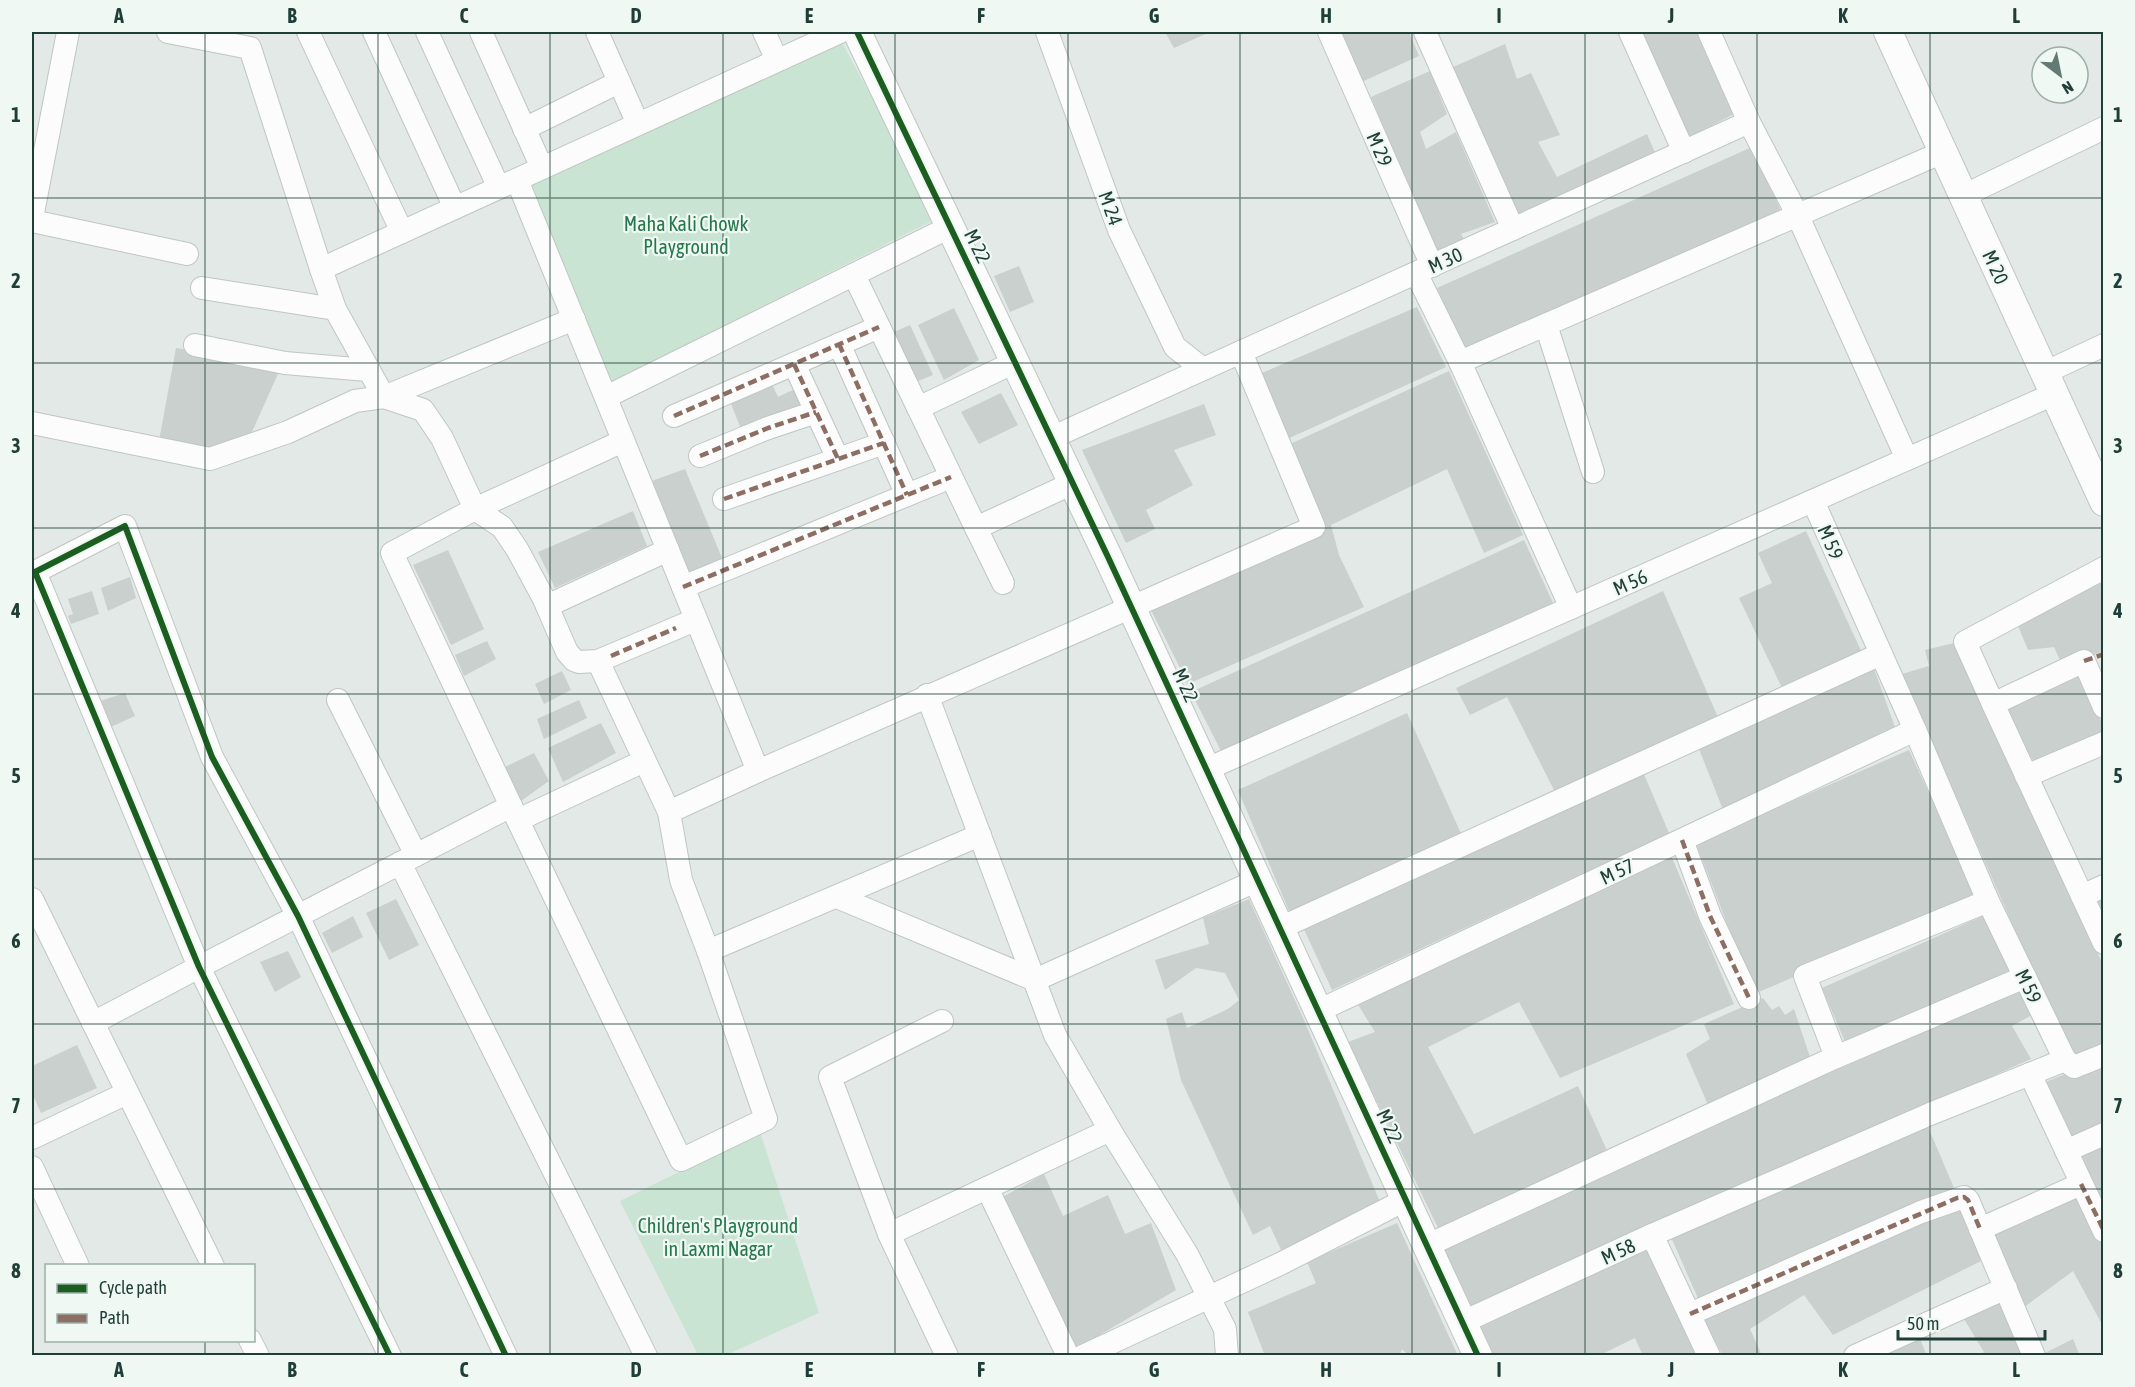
<svg xmlns="http://www.w3.org/2000/svg" width="2135" height="1387" font-family="'Asap Condensed',sans-serif">
	<style>
		.green { fill: #c9e4d3 }
		.building { fill: #c9d0cd }
		.lines { fill: none; stroke-linecap: round; stroke-linejoin: round }
		.minor-casing { stroke: #bfc6c3; stroke-width: 24 }
		.tertiary-casing { stroke: #bfc6c3; stroke-width: 30 }
		.minor { stroke: #fbfcfb; stroke-width: 22 }
		.tertiary { stroke: #fbfcfb; stroke-width: 28 }
		.quiet { stroke: #8d6e63; stroke-width: 4.5; stroke-dasharray: 9 4.5; stroke-linecap: butt }
		.cycleway-casing { stroke: #f0f8f4; stroke-width: 10 }
		.cycleway { stroke: #1b5e20; stroke-width: 6 }
		.grid { fill: none; stroke: #1e3e37; stroke-width: 1.5; stroke-opacity: 0.55 }
		.labels { text-anchor: middle; dominant-baseline: central; stroke-width: 4.5; stroke-linejoin: round; paint-order: stroke }
		.street-label { font-size: 20px; fill: #1e3e37; stroke: #f0f8f4 }
		.park-label { font-size: 20px; fill: #25784a; stroke: #f0f8f4 }
		.neatline { fill: none; stroke: #1e3e37; stroke-width: 2 }
		.grid-label { font-size: 20px; text-anchor: middle; font-weight: bold; fill: #1e3e37 }
	</style>
	<rect width="100%" height="100%" fill="#e2e9e6"/>
	<g class="green">
		<path d="M 841,41 L 938,218 L 605,385 L 527,187 Z"/>
		<path d="M 760,1132 L 819,1313 L 726,1355 L 698,1355 L 620,1201 Z"/>
	</g>
	<g class="building">
		<path d="M 1165,32 L 1210,32 L 1174,48 Z"/>
		<path d="M 1334,32 L 1409,32 L 1419,56 L 1357,84 Z"/>
		<path d="M 1634,32 L 1697,32 L 1734,114 L 1684,140 Z"/>
		<path d="M 1505,44 L 1517,79 L 1531,73 L 1560,135 L 1538,142 L 1557,177 L 1647,134 L 1656,155 L 1516,222 L 1451,68 Z"/>
		<path d="M 1430,71 L 1447,114 L 1420,132 L 1426,149 L 1456,132 L 1495,222 L 1461,234 L 1466,243 L 1437,255 L 1371,97 Z"/>
		<path d="M 1752,147 L 1781,211 L 1466,353 L 1437,288 Z"/>
		<path d="M 1019,266 L 1034,302 L 1010,312 L 994,276 Z"/>
		<path d="M 1417,307 L 1446,367 L 1283,441 L 1257,375 Z"/>
		<path d="M 954,308 L 979,360 L 944,380 L 918,325 Z"/>
		<path d="M 910,325 L 933,375 L 911,384 L 887,335 Z"/>
		<path d="M 176,348 L 281,367 L 248,441 L 208,452 L 159,441 Z"/>
		<path d="M 1449,371 L 1523,535 L 1484,553 L 1447,469 L 1331,525 L 1339,555 L 1364,607 L 1188,684 L 1150,608 L 1324,532 L 1288,445 Z"/>
		<path d="M 770,380 L 778,397 L 795,389 L 804,409 L 743,434 L 728,396 Z"/>
		<path d="M 1001,393 L 1018,425 L 979,444 L 961,412 Z"/>
		<path d="M 1204,404 L 1216,435 L 1174,450 L 1193,485 L 1146,510 L 1155,529 L 1126,543 L 1082,450 Z"/>
		<path d="M 685,469 L 722,558 L 687,576 L 646,483 Z"/>
		<path d="M 633,511 L 647,546 L 555,588 L 538,552 Z"/>
		<path d="M 1806,531 L 1863,655 L 1784,692 L 1739,598 L 1772,583 L 1758,553 Z"/>
		<path d="M 1524,540 L 1554,605 L 1223,755 L 1191,692 Z"/>
		<path d="M 448,550 L 484,629 L 451,645 L 413,565 Z"/>
		<path d="M 130,577 L 136,598 L 108,611 L 101,588 Z"/>
		<path d="M 2104,582 L 2104,651 L 2063,667 L 2054,647 L 2028,650 L 2016,621 Z"/>
		<path d="M 92,591 L 99,614 L 71,624 L 68,616 L 73,614 L 68,599 Z"/>
		<path d="M 1663,591 L 1720,722 L 1557,796 L 1507,697 L 1470,715 L 1456,688 Z"/>
		<path d="M 487,641 L 496,659 L 464,676 L 455,655 Z"/>
		<path d="M 1954,643 L 2104,967 L 2104,1043 L 2071,1057 L 1902,674 L 1929,666 L 1925,650 Z"/>
		<path d="M 1872,663 L 1896,730 L 1724,812 L 1697,744 Z"/>
		<path d="M 2080,670 L 2104,728 L 2104,736 L 2036,765 L 2001,709 Z"/>
		<path d="M 562,671 L 571,690 L 544,704 L 535,684 Z"/>
		<path d="M 125,693 L 135,716 L 104,730 L 94,703 Z"/>
		<path d="M 579,700 L 587,718 L 544,739 L 537,719 Z"/>
		<path d="M 1407,713 L 1463,838 L 1292,918 L 1238,790 Z"/>
		<path d="M 601,723 L 616,753 L 563,782 L 548,748 Z"/>
		<path d="M 1909,750 L 1977,899 L 1754,994 L 1696,843 Z"/>
		<path d="M 534,753 L 549,781 L 521,801 L 505,767 Z"/>
		<path d="M 1643,772 L 1669,833 L 1332,990 L 1302,925 Z"/>
		<path d="M 1670,853 L 1734,1004 L 1560,1078 L 1519,1002 L 1428,1047 L 1474,1134 L 1578,1086 L 1609,1155 L 1439,1230 L 1348,1042 L 1375,1032 L 1357,1003 Z"/>
		<path d="M 2104,891 L 2104,929 L 2089,898 Z"/>
		<path d="M 396,899 L 419,945 L 389,960 L 366,913 Z"/>
		<path d="M 1249,899 L 1304,1020 L 1380,1202 L 1281,1250 L 1270,1226 L 1253,1235 L 1181,1080 L 1166,1019 L 1182,1012 L 1187,1028 L 1228,1009 L 1239,1000 L 1225,973 L 1196,968 L 1165,990 L 1155,960 L 1209,944 L 1203,918 Z"/>
		<path d="M 1985,915 L 2012,976 L 1846,1044 L 1822,988 Z"/>
		<path d="M 353,916 L 363,937 L 332,953 L 322,933 Z"/>
		<path d="M 288,951 L 301,977 L 275,992 L 260,962 Z"/>
		<path d="M 2018,989 L 2032,1015 L 2012,1026 L 2031,1059 L 1471,1306 L 1442,1246 Z"/>
		<path d="M 1763,998 L 1772,1010 L 1779,1006 L 1785,1015 L 1794,1009 L 1811,1060 L 1708,1105 L 1686,1054 L 1710,1039 L 1704,1024 Z"/>
		<path d="M 77,1045 L 97,1088 L 41,1113 L 32,1093 L 32,1066 Z"/>
		<path d="M 2104,1059 L 2104,1126 L 2070,1141 L 2040,1084 Z"/>
		<path d="M 1926,1122 L 1954,1188 L 1700,1303 L 1671,1237 Z"/>
		<path d="M 2104,1140 L 2104,1215 L 2078,1151 Z"/>
		<path d="M 1044,1174 L 1063,1216 L 1108,1195 L 1125,1234 L 1151,1223 L 1176,1290 L 1076,1349 L 1001,1198 Z"/>
		<path d="M 2078,1190 L 2104,1244 L 2104,1328 L 2073,1271 L 2023,1308 L 1988,1231 Z"/>
		<path d="M 1959,1204 L 1985,1259 L 1833,1335 L 1804,1295 L 1750,1329 L 1762,1356 L 1723,1356 L 1702,1317 Z"/>
		<path d="M 1397,1223 L 1458,1356 L 1409,1356 L 1402,1349 L 1399,1356 L 1265,1356 L 1248,1312 L 1316,1283 L 1307,1262 Z"/>
		<path d="M 1650,1247 L 1701,1356 L 1643,1356 L 1635,1338 L 1598,1356 L 1491,1356 L 1479,1328 Z"/>
		<path d="M 2002,1298 L 2025,1356 L 1978,1356 L 1984,1352 L 1964,1319 Z"/>
		<path d="M 1918,1334 L 1927,1356 L 1877,1356 Z"/>
		<path d="M 2073,1339 L 2080,1356 L 2039,1356 Z"/>
	</g>
	<g class="lines">
		<defs>
			<g id="minor">
				<path d="M 168,32 L 250,48 L 321,269 L 840,32"/>
				<path d="M 308,32 L 402,232"/>
				<path d="M 374,32 L 455,208"/>
				<path d="M 427,32 L 499,188"/>
				<path d="M 481,32 L 542,168"/>
				<path d="M 597,32 L 638,124"/>
				<path d="M 764,32 L 777,60"/>
				<path d="M 1047,32 L 1119,230 L 1175,347 L 1203,369"/>
				<path d="M 1329,32 L 1432,266"/>
				<path d="M 1425,32 L 1513,229"/>
				<path d="M 1630,32 L 1684,152"/>
				<path d="M 1749,122 L 1797,214 L 1907,459"/>
				<path d="M 524,129 L 619,82"/>
				<path d="M 517,180 L 758,771 L 1314,527 L 1241,352"/>
				<path d="M 1963,196 L 2104,128"/>
				<path d="M 32,218 L 68,32"/>
				<path d="M 32,221 L 187,254"/>
				<path d="M 1416,273 L 1460,362 L 1571,608"/>
				<path d="M 854,275 L 976,528 L 1073,483"/>
				<path d="M 202,288 L 335,309"/>
				<path d="M 1546,325 L 1593,472"/>
				<path d="M 839,344 L 907,495"/>
				<path d="M 195,345 L 285,363 L 367,370"/>
				<path d="M 1460,362 L 1943,152"/>
				<path d="M 794,364 L 838,459"/>
				<path d="M 2044,373 L 2104,345"/>
				<path d="M 384,397 L 574,319"/>
				<path d="M 606,397 L 950,227"/>
				<path d="M 918,408 L 1015,362"/>
				<path d="M 674,416 L 879,327"/>
				<path d="M 32,423 L 210,459 L 288,432 L 355,401 L 384,397 L 335,309 L 321,269"/>
				<path d="M 1051,438 L 1749,122 L 1709,32"/>
				<path d="M 700,456 L 768,428 L 816,412"/>
				<path d="M 724,499 L 884,443"/>
				<path d="M 475,509 L 502,527 L 517,549 L 544,599 L 567,652 L 574,660 L 579,662 L 598,661 L 695,620"/>
				<path d="M 475,509 L 623,441"/>
				<path d="M 976,528 L 1003,583"/>
				<path d="M 683,587 L 951,477"/>
				<path d="M 547,606 L 668,550"/>
				<path d="M 927,695 L 1055,1035 L 1110,1130 L 1187,1254 L 1225,1329 L 1227,1356"/>
				<path d="M 338,700 L 416,855"/>
				<path d="M 1993,704 L 1965,642 L 2104,568"/>
				<path d="M 2104,707 L 2084,661 L 1993,704 L 2104,943"/>
				<path d="M 1207,769 L 2054,394"/>
				<path d="M 2026,776 L 2104,743"/>
				<path d="M 511,806 L 681,1160 L 766,1119 L 708,951 L 681,880 L 669,812 L 598,661"/>
				<path d="M 669,812 L 758,771"/>
				<path d="M 518,820 L 644,761"/>
				<path d="M 1682,840 L 1710,916 L 1749,998"/>
				<path d="M 400,863 L 646,1356"/>
				<path d="M 2082,896 L 2104,886"/>
				<path d="M 837,897 L 1035,980 L 1258,880"/>
				<path d="M 32,899 L 213,1266"/>
				<path d="M 1280,928 L 1881,654"/>
				<path d="M 708,951 L 980,835"/>
				<path d="M 1318,1011 L 1915,730"/>
				<path d="M 93,1023 L 199,967 L 511,806 L 392,553 L 475,509 L 442,438 L 423,410 L 384,397"/>
				<path d="M 1836,1057 L 2025,977"/>
				<path d="M 2065,1060 L 2074,1067 L 2104,1055"/>
				<path d="M 2030,1074 L 2104,1231"/>
				<path d="M 32,1138 L 127,1093"/>
				<path d="M 2066,1151 L 2104,1134"/>
				<path d="M 32,1167 L 78,1266"/>
				<path d="M 987,1188 L 1068,1356"/>
				<path d="M 1980,1229 L 2081,1184"/>
				<path d="M 889,1234 L 830,1077 L 942,1021"/>
				<path d="M 1652,1235 L 1930,1114 L 2065,1060 L 1988,901 L 1915,730 L 1813,501"/>
				<path d="M 1426,1246 L 1836,1057 L 1805,976 L 1988,901"/>
				<path d="M 1690,1314 L 1921,1212 L 1964,1197 L 1968,1200 L 2034,1356"/>
				<path d="M 1463,1322 L 1652,1235 L 1709,1356"/>
				<path d="M 250,1340 L 258,1356"/>
				<path d="M 390,1356 L 199,967 L 35,572 L 125,526 L 212,757 L 298,916 L 506,1356"/>
				<path d="M 947,1356 L 889,1234 L 1110,1130"/>
				<path d="M 1083,1356 L 1280,1264 L 1405,1200"/>
				<path d="M 1855,1356 L 2006,1288"/>
			</g>
			<g id="tertiary">
				<path d="M 857,32 L 1108,557 L 1478,1356"/>
				<path d="M 1888,32 L 2104,502"/>
			</g>
		</defs>
		<use href="#minor" class="minor-casing"/>
		<use href="#tertiary" class="tertiary-casing"/>
		<use href="#minor" class="minor"/>
		<use href="#tertiary" class="tertiary"/>
		<g class="quiet">
			<path d="M 839,344 L 907,495"/>
			<path d="M 794,364 L 838,459"/>
			<path d="M 674,416 L 879,327"/>
			<path d="M 700,456 L 768,428 L 816,412"/>
			<path d="M 724,499 L 884,443"/>
			<path d="M 683,587 L 951,477"/>
			<path d="M 611,656 L 676,628"/>
			<path d="M 2084,661 L 2104,654"/>
			<path d="M 1682,840 L 1710,916 L 1749,998"/>
			<path d="M 2081,1184 L 2104,1231"/>
			<path d="M 1690,1314 L 1957,1198 L 1964,1197 L 1968,1200 L 1980,1229"/>
		</g>
		<defs>
			<g id="cycleway">
				<path d="M 857,32 L 1108,557 L 1478,1356"/>
				<path d="M 390,1356 L 199,967 L 35,572 L 125,526 L 212,757 L 298,916 L 506,1356"/>
			</g>
		</defs>
		<use href="#cycleway" class="cycleway-casing"/>
		<use href="#cycleway" class="cycleway"/>
	</g>
	<path class="grid" d="M 205,32 L 205,1266M 378,32 L 378,1356M 550,32 L 550,1356M 723,32 L 723,1356M 895,32 L 895,1356M 1068,32 L 1068,1356M 1240,32 L 1240,1356M 1412,32 L 1412,1356M 1585,32 L 1585,1356M 1757,32 L 1757,1356M 1930,32 L 1930,1356M 32,198 L 2104,198M 32,363 L 2104,363M 32,528 L 2104,528M 32,694 L 2104,694M 32,859 L 2104,859M 32,1024 L 2104,1024M 32,1189 L 2104,1189M 205,1340 L 205,1356"/>
	<g class="labels">
		<g class="street-label">
			<text transform="translate(1380 149) rotate(66)">M 29</text>
			<text transform="translate(1111 208) rotate(70)">M 24</text>
			<text transform="translate(978 246) rotate(64)">M 22</text>
			<text transform="translate(1445 260) rotate(-24)">M 30</text>
			<text transform="translate(1996 267) rotate(65)">M 20</text>
			<text transform="translate(1831 542) rotate(66)">M 59</text>
			<text transform="translate(1630 582) rotate(-24)">M 56</text>
			<text transform="translate(1186 685) rotate(65)">M 22</text>
			<text transform="translate(1617 871) rotate(-25)">M 57</text>
			<text transform="translate(2029 986) rotate(64)">M 59</text>
			<text transform="translate(1390 1126) rotate(65)">M 22</text>
			<text transform="translate(1618 1251) rotate(-25)">M 58</text>
		</g>
		<g class="park-label">
			<text x="686" y="223">Maha Kali Chowk<tspan x="686" dy="23">Playground</tspan></text>
			<text x="718" y="1225">Children's Playground<tspan x="718" dy="23">in Laxmi Nagar</tspan></text>
		</g>
	</g>
	<rect width="2135" height="1387" fill="none" stroke="#f0f8f4" stroke-width="66"/>
	<rect x="45" y="1264" width="210" height="78" fill="#f0f8f4" stroke="#9caea8" stroke-width="1.5"/>
	<rect x="57" y="1284" width="30" height="9" fill="#1b5e20" stroke="#9caea8" stroke-width="1.5"/>
	<text x="99" y="1294" font-size="18" fill="#1e3e37">Cycle path</text>
	<rect x="57" y="1314" width="30" height="9" fill="#8d6e63" stroke="#9caea8" stroke-width="1.5"/>
	<text x="99" y="1324" font-size="18" fill="#1e3e37">Path</text>
	<g transform="translate(2060 75) rotate(148)"><circle r="28" fill="#f0f8f4" stroke="#9caea8" stroke-width="1.5"/>
	<path d="M0-4.5L10 22L0 15L-10 22Z" fill="#637a74"/>
	<text y="-9" font-size="16" font-weight="bold" text-anchor="middle" fill="#1e3e37">N</text>
	</g>
	<path d="M1898 1330v9h147v-9" fill="none" stroke="#1e3e37" stroke-width="3"/>
	<text x="1907" y="1330" font-size="18" fill="#1e3e37" stroke="#f0f8f4" stroke-width="4.5" paint-order="stroke">50 m</text>
	<rect x="33" y="33" width="2069" height="1321" class="neatline"/>
	<g class="grid-label">
		<text x="119" y="23">A</text>
		<text x="292" y="23">B</text>
		<text x="464" y="23">C</text>
		<text x="636" y="23">D</text>
		<text x="809" y="23">E</text>
		<text x="981" y="23">F</text>
		<text x="1154" y="23">G</text>
		<text x="1326" y="23">H</text>
		<text x="1499" y="23">I</text>
		<text x="1671" y="23">J</text>
		<text x="1843" y="23">K</text>
		<text x="2016" y="23">L</text>
		<text x="16" y="122">1</text>
		<text x="2118" y="122">1</text>
		<text x="16" y="288">2</text>
		<text x="2118" y="288">2</text>
		<text x="16" y="453">3</text>
		<text x="2118" y="453">3</text>
		<text x="16" y="618">4</text>
		<text x="2118" y="618">4</text>
		<text x="16" y="783">5</text>
		<text x="2118" y="783">5</text>
		<text x="16" y="948">6</text>
		<text x="2118" y="948">6</text>
		<text x="16" y="1113">7</text>
		<text x="2118" y="1113">7</text>
		<text x="16" y="1278">8</text>
		<text x="2118" y="1278">8</text>
		<text x="119" y="1377">A</text>
		<text x="292" y="1377">B</text>
		<text x="464" y="1377">C</text>
		<text x="636" y="1377">D</text>
		<text x="809" y="1377">E</text>
		<text x="981" y="1377">F</text>
		<text x="1154" y="1377">G</text>
		<text x="1326" y="1377">H</text>
		<text x="1499" y="1377">I</text>
		<text x="1671" y="1377">J</text>
		<text x="1843" y="1377">K</text>
		<text x="2016" y="1377">L</text>
	</g>
</svg>
